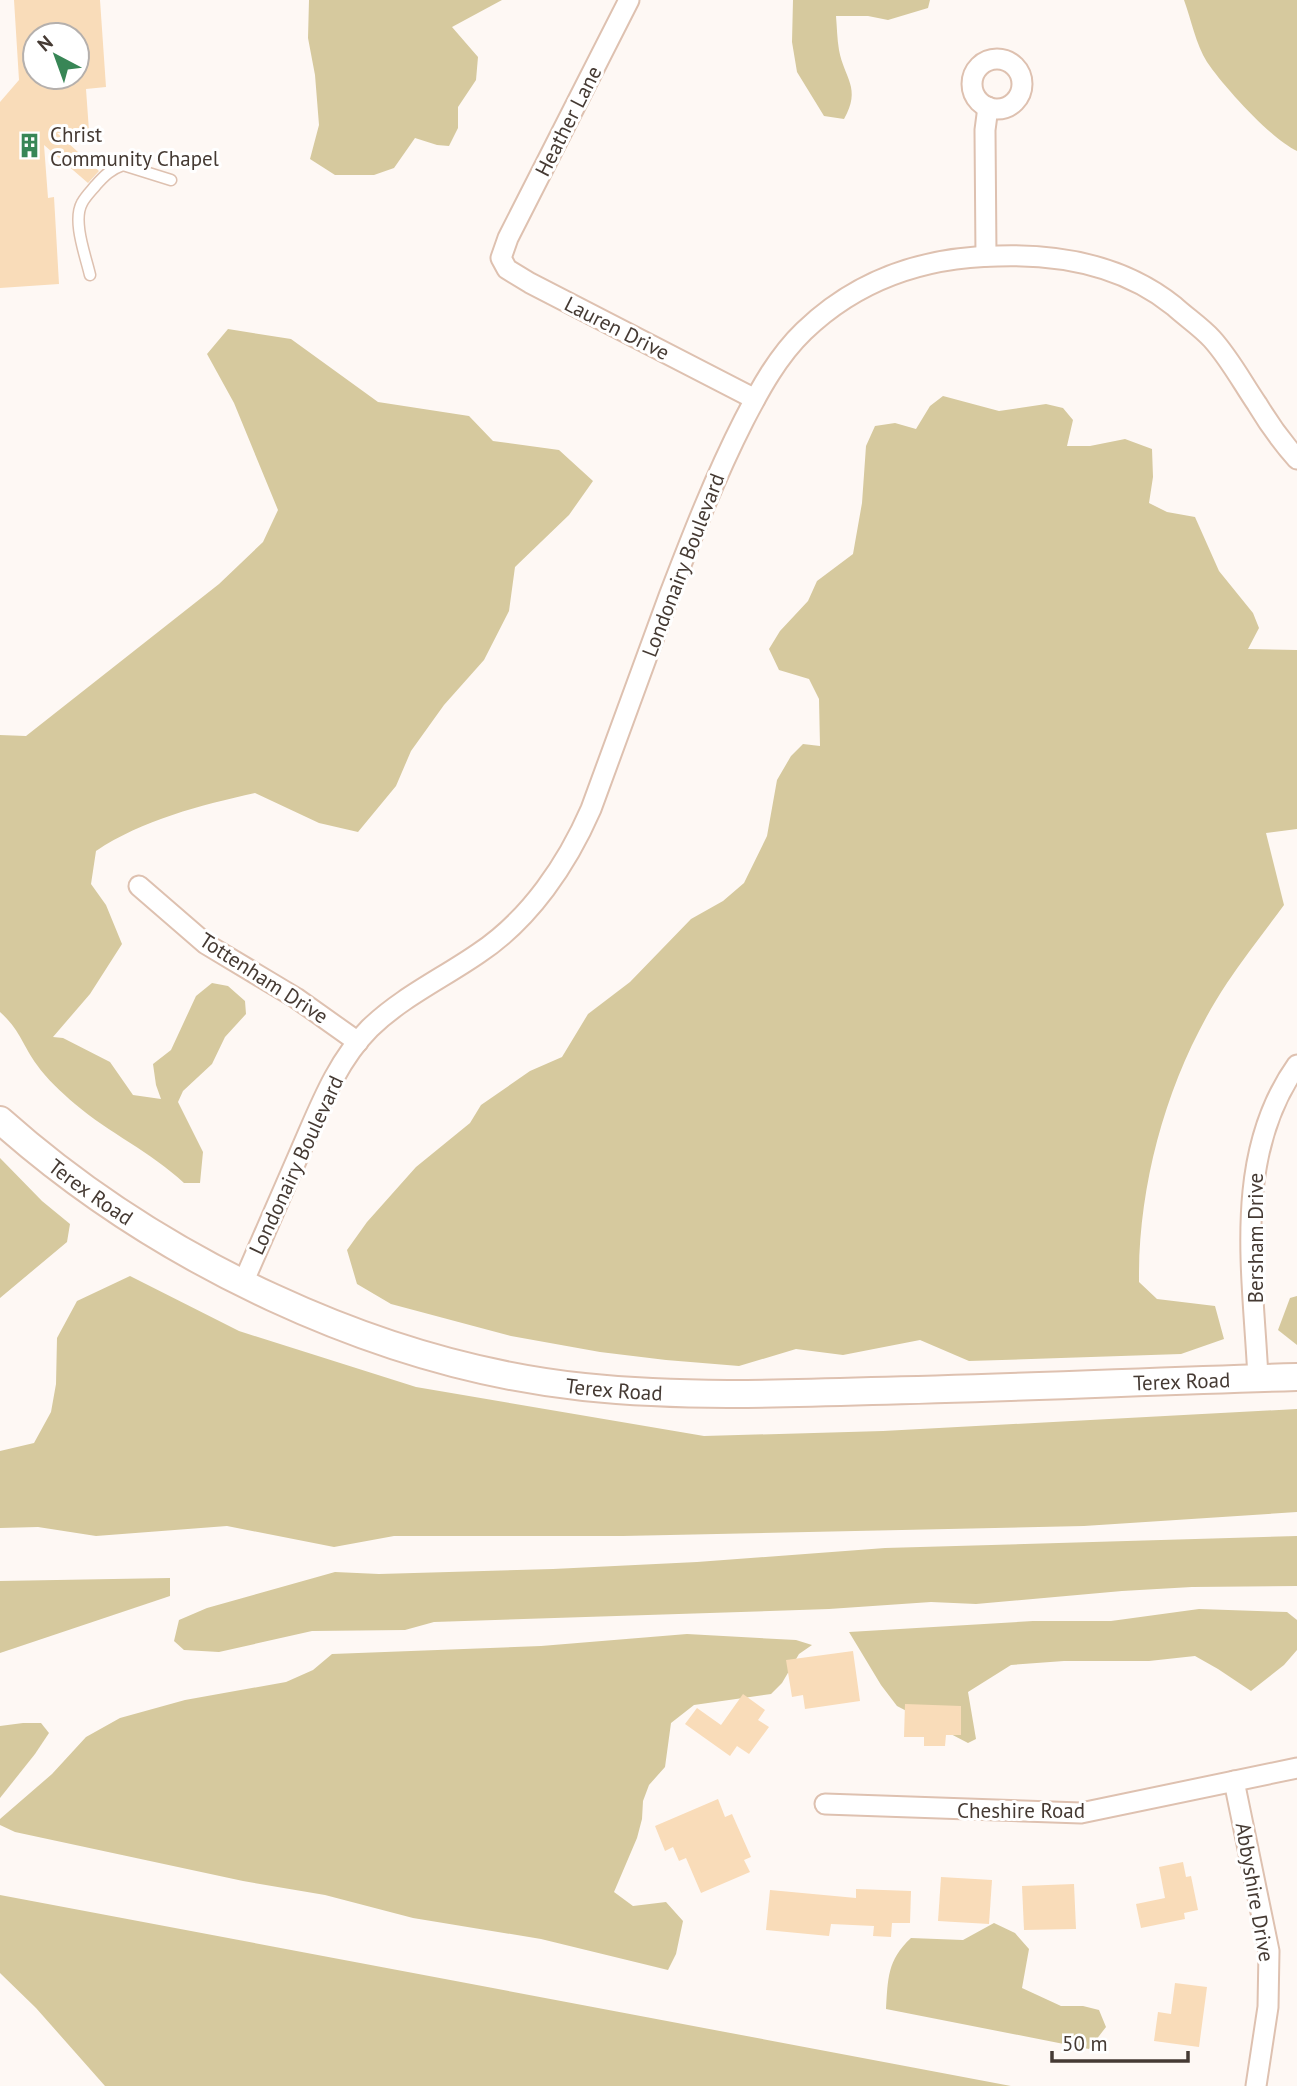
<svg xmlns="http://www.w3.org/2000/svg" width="1297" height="2086" font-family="'PT Sans',sans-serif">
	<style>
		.green { fill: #d6c99e }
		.building { fill: #f9dcb9; fill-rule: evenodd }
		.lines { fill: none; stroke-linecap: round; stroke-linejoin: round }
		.lane-casing { stroke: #dec1b0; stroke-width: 13 }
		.street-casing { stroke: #dec1b0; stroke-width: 23 }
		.secondary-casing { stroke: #dec1b0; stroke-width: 30 }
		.lane { stroke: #fff; stroke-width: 10 }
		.street { stroke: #fff; stroke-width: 19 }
		.secondary { stroke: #fff; stroke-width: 26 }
		.labels { text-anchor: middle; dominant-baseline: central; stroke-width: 6; stroke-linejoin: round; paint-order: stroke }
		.street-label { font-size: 21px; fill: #453a33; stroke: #fff }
		.poi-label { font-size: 21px; fill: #453a33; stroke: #fff; text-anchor: start }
	</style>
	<rect width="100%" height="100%" fill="#fef8f4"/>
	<g class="green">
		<path d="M 309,0 L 502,0 L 452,27 L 478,57 L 476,80 L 458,107 L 458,128 L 449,146 L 437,145 L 415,138 L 394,168 L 374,175 L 335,175 L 310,159 L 319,125 L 315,75 L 308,38 Z"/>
		<path d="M 793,0 L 930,0 L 928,8 L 888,20 L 868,16 L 836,16 C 837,27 837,39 839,50 C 844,78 862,88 844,119 L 824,116 L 797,72 L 792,42 Z"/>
		<path d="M 1184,0 L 1297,0 L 1297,151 C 1271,139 1224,87 1207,62 C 1196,45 1191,19 1184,0 Z"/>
		<path d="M 228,329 L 291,339 L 378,402 L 469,416 L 493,441 L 559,450 L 593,481 L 569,515 L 515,567 L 509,611 L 484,660 L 444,705 L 411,751 L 396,786 L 358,832 L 319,823 L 255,793 C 201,805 142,820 96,851 L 91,884 L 106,905 L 122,944 L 90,994 L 53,1037 L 63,1038 L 110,1062 L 133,1095 L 161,1099 L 156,1085 L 153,1064 L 171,1050 L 196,996 L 212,983 L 228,986 L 245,1001 L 246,1014 L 225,1037 L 212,1064 L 183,1091 L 178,1102 L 203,1152 L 200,1183 L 184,1183 C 151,1152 109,1133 75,1104 C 62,1093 46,1078 37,1065 C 22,1044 20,1030 0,1012 L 0,735 L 26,736 L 219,584 L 263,542 L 278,510 L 234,403 L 207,354 Z"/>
		<path d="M 943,396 L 999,411 L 1046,404 L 1063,408 L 1073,420 L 1067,446 L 1090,446 L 1125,439 L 1152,449 L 1153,477 L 1149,503 L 1167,512 L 1195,517 L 1219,571 L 1253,613 L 1259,628 L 1248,649 L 1297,650 L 1297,829 L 1266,833 L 1284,905 C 1265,931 1245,956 1227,983 C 1170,1069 1138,1179 1139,1282 L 1157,1299 L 1215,1306 L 1224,1339 L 1181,1354 L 969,1361 L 920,1340 L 843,1355 L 796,1349 L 739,1366 L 666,1360 L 600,1352 L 511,1336 L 391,1304 L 357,1284 L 347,1250 L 367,1222 L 416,1167 L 470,1123 L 481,1105 L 530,1071 L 562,1057 L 588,1014 L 630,982 L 691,919 L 723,901 L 744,883 L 767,836 L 777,780 L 791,756 L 803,744 L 820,746 L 819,699 L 809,679 L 779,670 L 769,649 L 780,631 L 808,601 L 817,581 L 853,554 L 862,503 L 866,446 L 875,426 L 895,423 L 916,429 L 930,406 Z"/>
		<path d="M 0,1158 L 42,1201 L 70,1224 L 67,1242 L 0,1298 Z"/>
		<path d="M 130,1276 L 239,1331 L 416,1387 L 704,1436 L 883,1431 L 1297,1409 L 1297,1512 L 1084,1526 L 623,1536 L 394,1536 L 334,1547 L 227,1526 L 96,1536 L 38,1527 L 0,1528 L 0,1451 L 34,1443 L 51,1412 L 56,1384 L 57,1338 L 77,1301 Z"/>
		<path d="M 1297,1296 L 1297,1345 L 1278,1330 L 1290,1298 Z"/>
		<path d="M 1297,1536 L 1297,1586 L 1192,1587 L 1122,1591 L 976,1604 L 931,1602 L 829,1609 L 434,1622 L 405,1630 L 312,1631 L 219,1652 L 184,1650 L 174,1641 L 179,1620 L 207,1608 L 335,1572 L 379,1574 L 553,1569 L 697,1562 L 885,1548 Z"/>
		<path d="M 170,1578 L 170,1596 L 0,1653 L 0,1581 Z"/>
		<path d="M 1199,1609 L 1287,1612 L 1297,1620 L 1297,1650 L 1284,1665 L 1251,1691 L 1218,1669 L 1195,1656 L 1149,1661 L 1064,1661 L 1011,1665 L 968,1692 L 976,1739 L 968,1743 L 897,1706 L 881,1685 L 849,1632 L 1033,1621 L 1111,1621 Z"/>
		<path d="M 687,1634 L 796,1640 L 812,1645 L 799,1654 L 782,1683 L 771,1694 L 694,1705 L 671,1723 L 665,1767 L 649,1785 L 643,1801 L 642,1819 L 637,1838 L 614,1892 L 633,1906 L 666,1902 L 683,1921 L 676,1954 L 668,1970 L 541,1939 L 413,1918 L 325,1895 L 243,1881 L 15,1832 L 0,1825 L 0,1819 L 52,1774 L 86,1737 L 120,1718 L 185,1700 L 286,1682 L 313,1670 L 332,1654 L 541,1646 Z"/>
		<path d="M 23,1723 L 41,1723 L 49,1733 L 35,1754 L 0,1798 L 0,1726 Z"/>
		<path d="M 0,1895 L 1011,2086 L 105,2086 L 36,2008 L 0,1973 Z"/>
		<path d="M 994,1923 L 1015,1933 L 1029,1949 L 1022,1988 L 1061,2006 L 1083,2006 L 1099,2010 L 1106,2027 L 1089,2049 L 886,2009 C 888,1979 887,1960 911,1938 L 963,1940 Z"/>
	</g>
	<g class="building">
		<path d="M 14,0 L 100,0 L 106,87 L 86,89 L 89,131 L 57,133 L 99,171 L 88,183 L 44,145 L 48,198 L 54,197 L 59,284 L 0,288 L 0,102 L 19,80 ZM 35,35 L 77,35 L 77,77 L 35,77 Z"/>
		<path d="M 853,1651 L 860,1701 L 805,1709 L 803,1695 L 792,1697 L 786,1660 Z"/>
		<path d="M 743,1694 L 765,1710 L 758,1720 L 769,1727 L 749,1754 L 737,1746 L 730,1756 L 685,1724 L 697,1708 L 721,1725 Z"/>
		<path d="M 905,1704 L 961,1706 L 961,1735 L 946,1735 L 945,1746 L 924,1746 L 924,1737 L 904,1737 Z"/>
		<path d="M 718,1799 L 725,1817 L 732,1814 L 751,1857 L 744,1860 L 750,1872 L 701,1893 L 686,1858 L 679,1861 L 673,1847 L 665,1851 L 655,1826 Z"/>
		<path d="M 1183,1862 L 1186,1877 L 1191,1876 L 1198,1910 L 1184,1913 L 1185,1919 L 1141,1928 L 1136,1904 L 1165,1898 L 1159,1867 Z"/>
		<path d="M 941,1877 L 992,1880 L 989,1924 L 938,1921 Z"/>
		<path d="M 1074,1884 L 1076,1929 L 1024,1930 L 1022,1886 Z"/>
		<path d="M 856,1889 L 911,1891 L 910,1923 L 892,1923 L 891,1937 L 873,1936 L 874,1926 L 831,1924 L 829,1936 L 766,1930 L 770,1890 L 856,1898 Z"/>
		<path d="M 1175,1983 L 1207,1987 L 1199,2047 L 1154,2041 L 1158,2012 L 1171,2014 Z"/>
	</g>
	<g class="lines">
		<defs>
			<path id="lane" d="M 90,275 C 86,257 72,221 82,203 C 85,197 91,191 96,185 C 104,176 111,169 123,165 L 171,180"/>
			<g id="street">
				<path d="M 629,0 L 508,238 L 501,258 L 507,269 L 530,283 L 755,399"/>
				<circle cx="997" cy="84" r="25"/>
				<path d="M 986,256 L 985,130 L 988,107"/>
				<path d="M 139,886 L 206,944 L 296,998 L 358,1042"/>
				<path d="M 243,1283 C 262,1239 281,1196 300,1152 C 319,1109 336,1062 370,1028 C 402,997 443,978 479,953 C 530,919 567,864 591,809 C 617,738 643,667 669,596 C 692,536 715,477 744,420 C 760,389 778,356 804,331 C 858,279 924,257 998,256 C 1061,254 1124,266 1174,306 C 1186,317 1201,327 1212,339 C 1230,359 1242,382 1257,404 C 1269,424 1282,442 1297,459"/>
				<path d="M 1258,1378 C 1253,1273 1232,1156 1297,1065"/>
				<path d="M 1234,1781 L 1269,1951 L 1268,2007 L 1256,2086"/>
				<path d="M 825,1804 L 1081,1813 L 1297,1768"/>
			</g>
			<g id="secondary">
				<path id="s1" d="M 0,1120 C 156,1259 376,1365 584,1387 C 680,1397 776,1394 872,1391 C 1014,1388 1155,1381 1297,1377"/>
			</g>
		</defs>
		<use href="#lane" class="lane-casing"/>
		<use href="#street" class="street-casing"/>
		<use href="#secondary" class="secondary-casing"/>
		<use href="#lane" class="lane"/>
		<use href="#street" class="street"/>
		<use href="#secondary" class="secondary"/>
	</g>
	<defs>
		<symbol id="building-bare" viewBox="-9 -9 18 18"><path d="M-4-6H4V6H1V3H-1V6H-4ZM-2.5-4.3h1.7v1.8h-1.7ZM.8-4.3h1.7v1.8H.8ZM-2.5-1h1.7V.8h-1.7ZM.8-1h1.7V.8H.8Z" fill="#388656" stroke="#fff" stroke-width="2.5" paint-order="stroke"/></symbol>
	</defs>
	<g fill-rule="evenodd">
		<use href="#building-bare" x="12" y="128" width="35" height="35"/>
	</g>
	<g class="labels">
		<g class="street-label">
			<text transform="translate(568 121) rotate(-63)">Heather Lane</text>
			<text transform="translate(617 328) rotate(27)">Lauren Drive</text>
			<text transform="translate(683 565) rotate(-69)">Londonairy Boulevard</text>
			<text transform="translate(264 978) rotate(33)">Tottenham Drive</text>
			<text transform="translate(296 1165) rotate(-65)">Londonairy Boulevard</text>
			<text stroke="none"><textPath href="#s1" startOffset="116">Terex Road</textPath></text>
			<text transform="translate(1255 1238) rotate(-90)">Bersham Drive</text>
			<text stroke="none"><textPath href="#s1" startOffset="1250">Terex Road</textPath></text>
			<text stroke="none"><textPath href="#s1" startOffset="682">Terex Road</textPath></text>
			<text x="1021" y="1810">Cheshire Road</text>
			<text transform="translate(1255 1892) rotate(80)">Abbyshire Drive</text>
		</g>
		<g class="poi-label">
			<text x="50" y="134">Christ<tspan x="50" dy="24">Community Chapel</tspan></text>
		</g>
	</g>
	<g transform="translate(56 56) rotate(319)"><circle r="33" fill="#ffffff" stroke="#b5b0ad" stroke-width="2"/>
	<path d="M0-5L12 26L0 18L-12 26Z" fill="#388656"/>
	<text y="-10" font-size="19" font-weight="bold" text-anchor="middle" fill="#453a33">N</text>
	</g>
	<path d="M1052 2051v10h136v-10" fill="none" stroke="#453a33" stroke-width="3.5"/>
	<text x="1062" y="2051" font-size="21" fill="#453a33" stroke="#ffffff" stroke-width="5" paint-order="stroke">50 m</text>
</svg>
